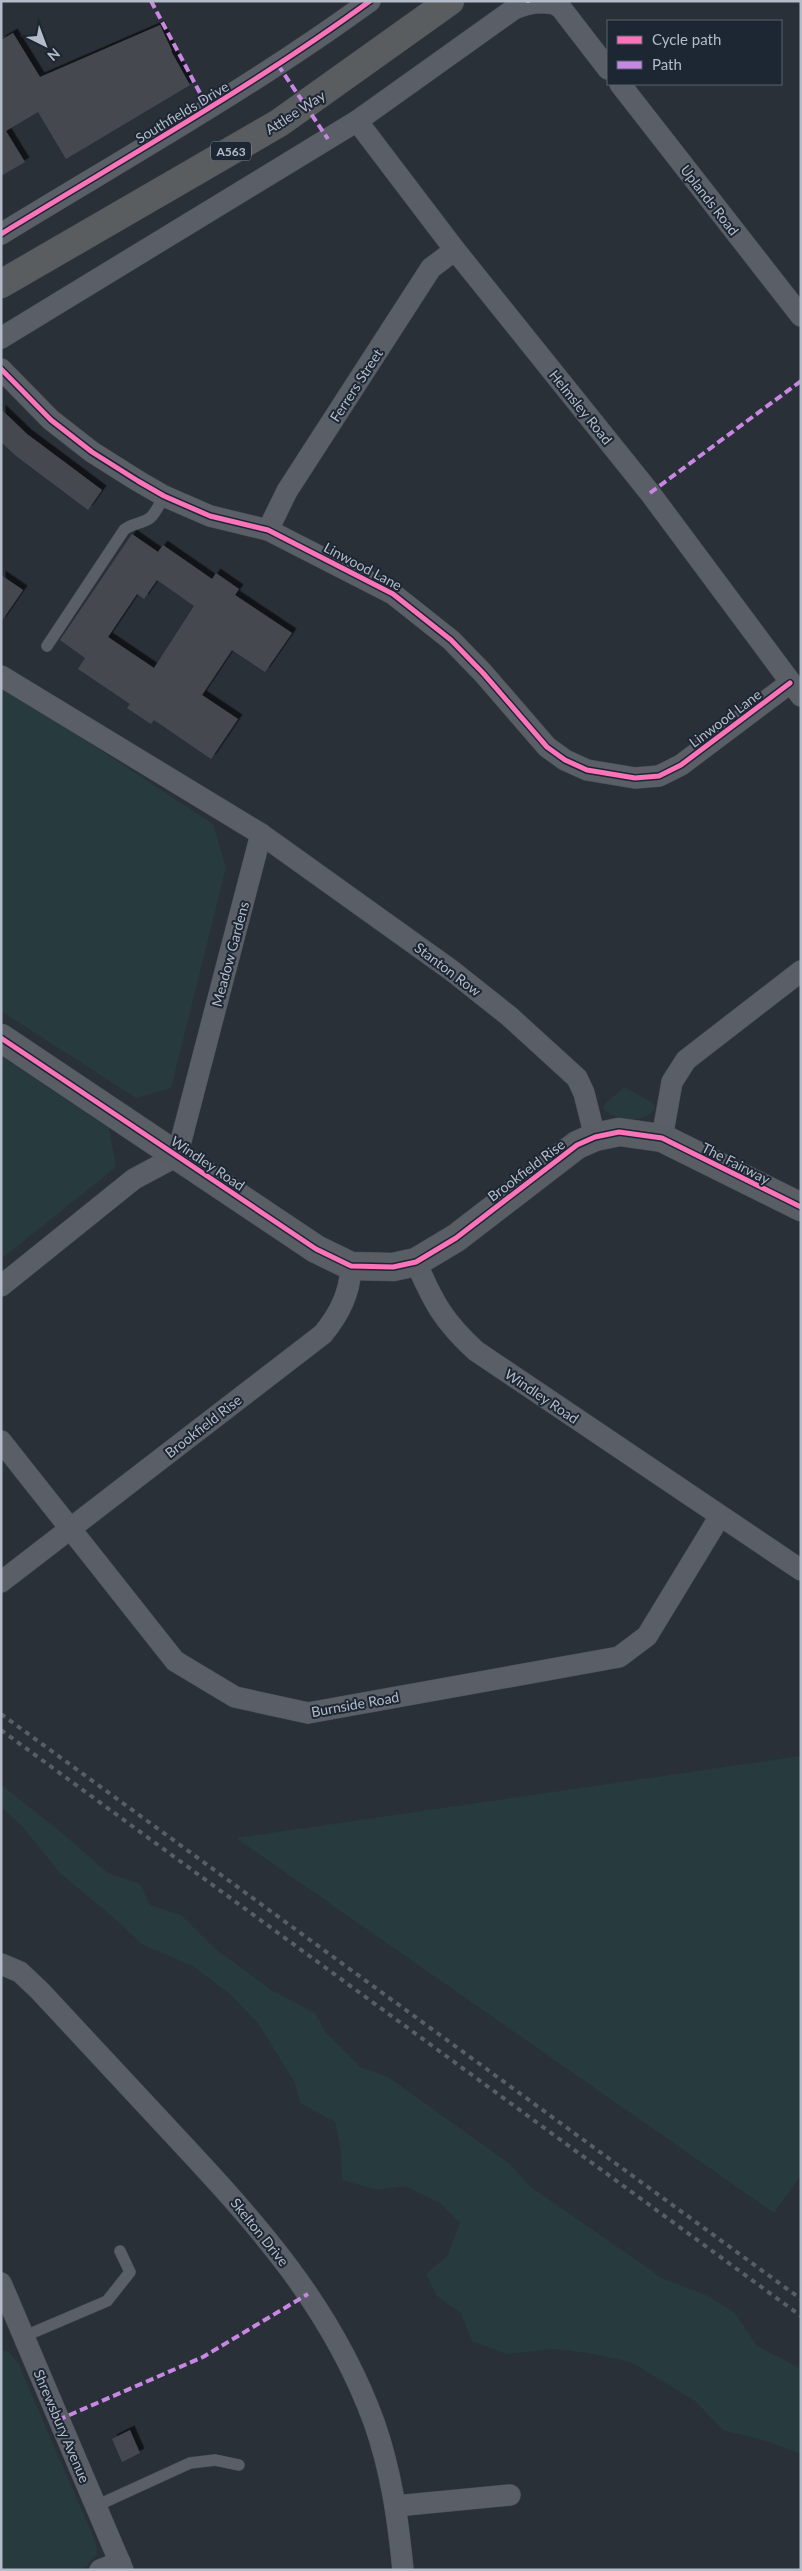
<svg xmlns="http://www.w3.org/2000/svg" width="802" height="2571" font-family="Lato,sans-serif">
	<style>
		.green { fill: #273a3e }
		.building { fill: #444950; fill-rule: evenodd; filter: url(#shadow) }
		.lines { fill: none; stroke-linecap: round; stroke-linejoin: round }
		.lane-casing { stroke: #484c53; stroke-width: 12 }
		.street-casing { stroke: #484c53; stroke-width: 22 }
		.secondary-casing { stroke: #484c53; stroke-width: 29 }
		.highway-casing { stroke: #474c53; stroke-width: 29 }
		.lane { stroke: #5a5e66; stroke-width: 11 }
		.street { stroke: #5a5e66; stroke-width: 21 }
		.secondary { stroke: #595d64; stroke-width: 28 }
		.highway { stroke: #5a5d60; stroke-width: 28 }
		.rail { stroke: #595d64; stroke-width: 4; stroke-dasharray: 5 5; stroke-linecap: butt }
		.quiet { stroke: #c787e3; stroke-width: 4; stroke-dasharray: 8 4; stroke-linecap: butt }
		.cycleway-casing { stroke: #1d2633; stroke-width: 8 }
		.cycleway { stroke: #fb73b8; stroke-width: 5 }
		.labels { text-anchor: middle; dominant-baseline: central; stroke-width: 4; stroke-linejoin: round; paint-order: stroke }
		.shield { fill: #1d2633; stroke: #878f9c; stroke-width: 1 }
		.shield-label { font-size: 12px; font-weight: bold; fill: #b4bcc9 }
		.street-label { font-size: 14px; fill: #b4bcc9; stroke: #1d2633 }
	</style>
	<defs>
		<filter id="shadow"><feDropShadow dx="4.5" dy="-4.5" stdDeviation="0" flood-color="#0009"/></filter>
	</defs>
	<rect width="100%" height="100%" fill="#2a3038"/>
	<g class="green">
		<path d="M 1,685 L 213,824 L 226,867 L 171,1088 L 136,1098 L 1,1011 Z"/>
		<path d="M 1,1056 L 109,1128 L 116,1167 L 1,1259 Z"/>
		<path d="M 624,1087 L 653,1103 L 655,1108 C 644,1125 618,1121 604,1110 L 604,1105 Z"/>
		<path d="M 801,1756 L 801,2175 L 774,2213 L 236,1838 Z"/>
		<path d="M 1,1785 L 56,1828 L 108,1873 L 140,1884 L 150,1905 L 181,1915 L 214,1948 L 273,1991 L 315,2013 L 326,2033 L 360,2067 L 388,2077 L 510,2164 L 531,2187 L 662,2278 L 706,2295 L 735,2313 L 757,2346 L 801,2369 L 801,2454 L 766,2441 L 723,2430 L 695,2401 L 631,2362 L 588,2353 L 555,2349 L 506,2354 L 472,2341 L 461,2313 L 437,2296 L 426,2274 L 448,2255 L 460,2223 L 440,2203 L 405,2186 L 377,2190 L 342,2180 L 341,2150 L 335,2122 L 300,2103 L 295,2083 L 258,2023 L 231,1995 L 193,1966 L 143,1945 L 114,1918 L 61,1874 L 21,1825 L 1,1807 Z"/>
		<path d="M 1,2350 L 9,2352 L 18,2363 L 96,2543 L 97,2554 L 87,2566 L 76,2570 L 1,2570 Z"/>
	</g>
	<g class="building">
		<path d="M 160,25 L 172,51 L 171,51 L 190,85 L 66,159 L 38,112 L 6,131 L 25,162 L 1,176 L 1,40 L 13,33 L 40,77 Z"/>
		<path d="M 1,409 L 27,434 L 102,490 L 88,510 L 16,456 L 1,442 Z"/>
		<path d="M 132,534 L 158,552 L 163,545 L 212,579 L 216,573 L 239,589 L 235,595 L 292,633 L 265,672 L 232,650 L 202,695 L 238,719 L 211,759 L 154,720 L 151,724 L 127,708 L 130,704 L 78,669 L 85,658 L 60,640 ZM 157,580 L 194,606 L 154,668 L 108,637 L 137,594 L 144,599 Z"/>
		<path d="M 1,575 L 23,590 L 1,622 Z"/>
		<path d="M 130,2430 L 140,2453 L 122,2462 L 112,2439 Z"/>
	</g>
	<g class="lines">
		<defs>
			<g id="lane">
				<path d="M 47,646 L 124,530 C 132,523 142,524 150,518 C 156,513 160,503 164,496"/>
				<path d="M 25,2336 L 107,2301 L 130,2272 L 120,2251"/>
				<path d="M 96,2506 L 190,2463 L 215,2460 L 239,2465"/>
			</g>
			<g id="street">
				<path d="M 555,4 L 561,8 L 608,69"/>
				<path d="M 620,84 L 801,316"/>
				<path d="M 357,121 L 455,250 L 650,493 L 801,696"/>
				<path d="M 1,234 C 125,158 252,87 370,1"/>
				<path d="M 1,338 L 357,121 L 514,9 C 529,3 539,1 555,4 L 556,1"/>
				<path d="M 1,369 L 51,420 L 92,452 L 138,481 L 164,496 L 210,516 L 268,530 L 393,594 L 451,640 L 483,673 L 547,747 L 565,760 L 587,770 L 635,778 L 659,776 L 681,765 L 790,683"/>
				<path d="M 268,530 L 287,491 L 431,268 L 455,250"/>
				<path d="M 1,676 L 261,834 L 451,970 L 509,1016 L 577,1078 L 584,1093 L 595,1137"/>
				<path d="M 662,1138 L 672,1082 L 686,1060 L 801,971"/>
				<path d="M 416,1262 C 433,1302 444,1322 476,1351 L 801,1570"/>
				<path d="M 1,1286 L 134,1179 L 177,1156 L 261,834"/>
				<path d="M 1,1441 L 175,1661 L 235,1697 L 308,1713 L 619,1657 L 647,1636 L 720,1516"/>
				<path d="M 1,1582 L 323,1334 C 340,1313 350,1293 351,1266"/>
				<path d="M 1,1964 L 20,1972 L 40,1991 C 85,2039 129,2087 174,2135 C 257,2224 331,2305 374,2422 C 391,2470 398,2519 403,2570"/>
				<path d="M 1,2283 L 123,2570"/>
				<path d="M 396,2506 L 510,2495"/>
				<path d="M 100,2570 L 120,2562"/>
			</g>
			<path id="secondary" d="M 1,1038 L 316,1249 L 351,1266 L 393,1267 L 416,1262 L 456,1238 L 577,1145 L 595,1137 L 619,1132 L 662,1138 L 801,1207"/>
			<path id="highway" d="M 1,284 L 279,123 L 450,1"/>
		</defs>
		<use href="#lane" class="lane-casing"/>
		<use href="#street" class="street-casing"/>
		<use href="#secondary" class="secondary-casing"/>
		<use href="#highway" class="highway-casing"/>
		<use href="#lane" class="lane"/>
		<use href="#street" class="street"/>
		<use href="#secondary" class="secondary"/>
		<use href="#highway" class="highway"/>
		<g class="rail">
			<path d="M 1,1714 L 801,2299"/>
			<path d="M 1,1730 L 801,2316"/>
		</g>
		<g class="quiet">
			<path d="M 151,1 L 209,110"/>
			<path d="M 528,1 L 528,3"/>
			<path d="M 278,65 L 328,139"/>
			<path d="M 650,493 L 801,381"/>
			<path d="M 58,2420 L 203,2357 L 308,2294"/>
		</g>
		<defs>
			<g id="cycleway">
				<path d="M 1,234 C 125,158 252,87 370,1"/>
				<path d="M 1,369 L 51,420 L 92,452 L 138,481 L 164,496 L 210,516 L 268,530 L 393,594 L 451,640 L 483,673 L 547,747 L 565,760 L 587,770 L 635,778 L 659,776 L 681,765 L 790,683"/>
				<path d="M 1,1038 L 316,1249 L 351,1266 L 393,1267 L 416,1262 L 456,1238 L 577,1145 L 595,1137 L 619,1132 L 662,1138 L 801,1207"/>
			</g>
		</defs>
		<use href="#cycleway" class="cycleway-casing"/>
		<use href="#cycleway" class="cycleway"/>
	</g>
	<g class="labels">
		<rect class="shield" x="211" y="141.5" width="40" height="19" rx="4"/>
		<g class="shield-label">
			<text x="231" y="151">A563</text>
		</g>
		<g class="street-label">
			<text transform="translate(182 112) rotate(-31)">Southfields Drive</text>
			<text transform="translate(295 112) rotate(-33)">Attlee Way</text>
			<text transform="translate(710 200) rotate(52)">Uplands Road</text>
			<text transform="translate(356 385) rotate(-57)">Ferrers Street</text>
			<text transform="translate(581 407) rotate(51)">Helmsley Road</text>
			<text transform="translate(363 566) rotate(28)">Linwood Lane</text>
			<text transform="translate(725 718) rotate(-37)">Linwood Lane</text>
			<text transform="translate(230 954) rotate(-75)">Meadow Gardens</text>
			<text transform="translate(448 969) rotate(37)">Stanton Row</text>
			<text transform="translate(208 1163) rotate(34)">Windley Road</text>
			<text transform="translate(736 1163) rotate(27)">The Fairway</text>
			<text transform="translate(526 1170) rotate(-37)">Brookfield Rise</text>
			<text transform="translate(542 1396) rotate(34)">Windley Road</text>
			<text transform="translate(203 1426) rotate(-38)">Brookfield Rise</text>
			<text transform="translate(355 1704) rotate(-10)">Burnside Road</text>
			<text transform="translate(260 2232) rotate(51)">Skelton Drive</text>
			<text transform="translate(62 2426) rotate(67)">Shrewsbury Avenue</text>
		</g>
	</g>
	<rect width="802" height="2571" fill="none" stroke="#b4bcc9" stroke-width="5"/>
	<rect x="607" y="20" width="175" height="65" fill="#1d2633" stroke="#59626f"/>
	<rect x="617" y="36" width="25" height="8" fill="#fb73b8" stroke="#59626f"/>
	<text x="652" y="45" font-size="15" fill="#b4bcc9">Cycle path</text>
	<rect x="617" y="61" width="25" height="8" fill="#c787e3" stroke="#59626f"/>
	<text x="652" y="70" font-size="15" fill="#b4bcc9">Path</text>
	<g transform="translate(45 45) rotate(138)" stroke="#1d2633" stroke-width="4" paint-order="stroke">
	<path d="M0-4L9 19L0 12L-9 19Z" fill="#b4bcc9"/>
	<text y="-8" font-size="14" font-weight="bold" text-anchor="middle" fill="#b4bcc9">N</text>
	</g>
</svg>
